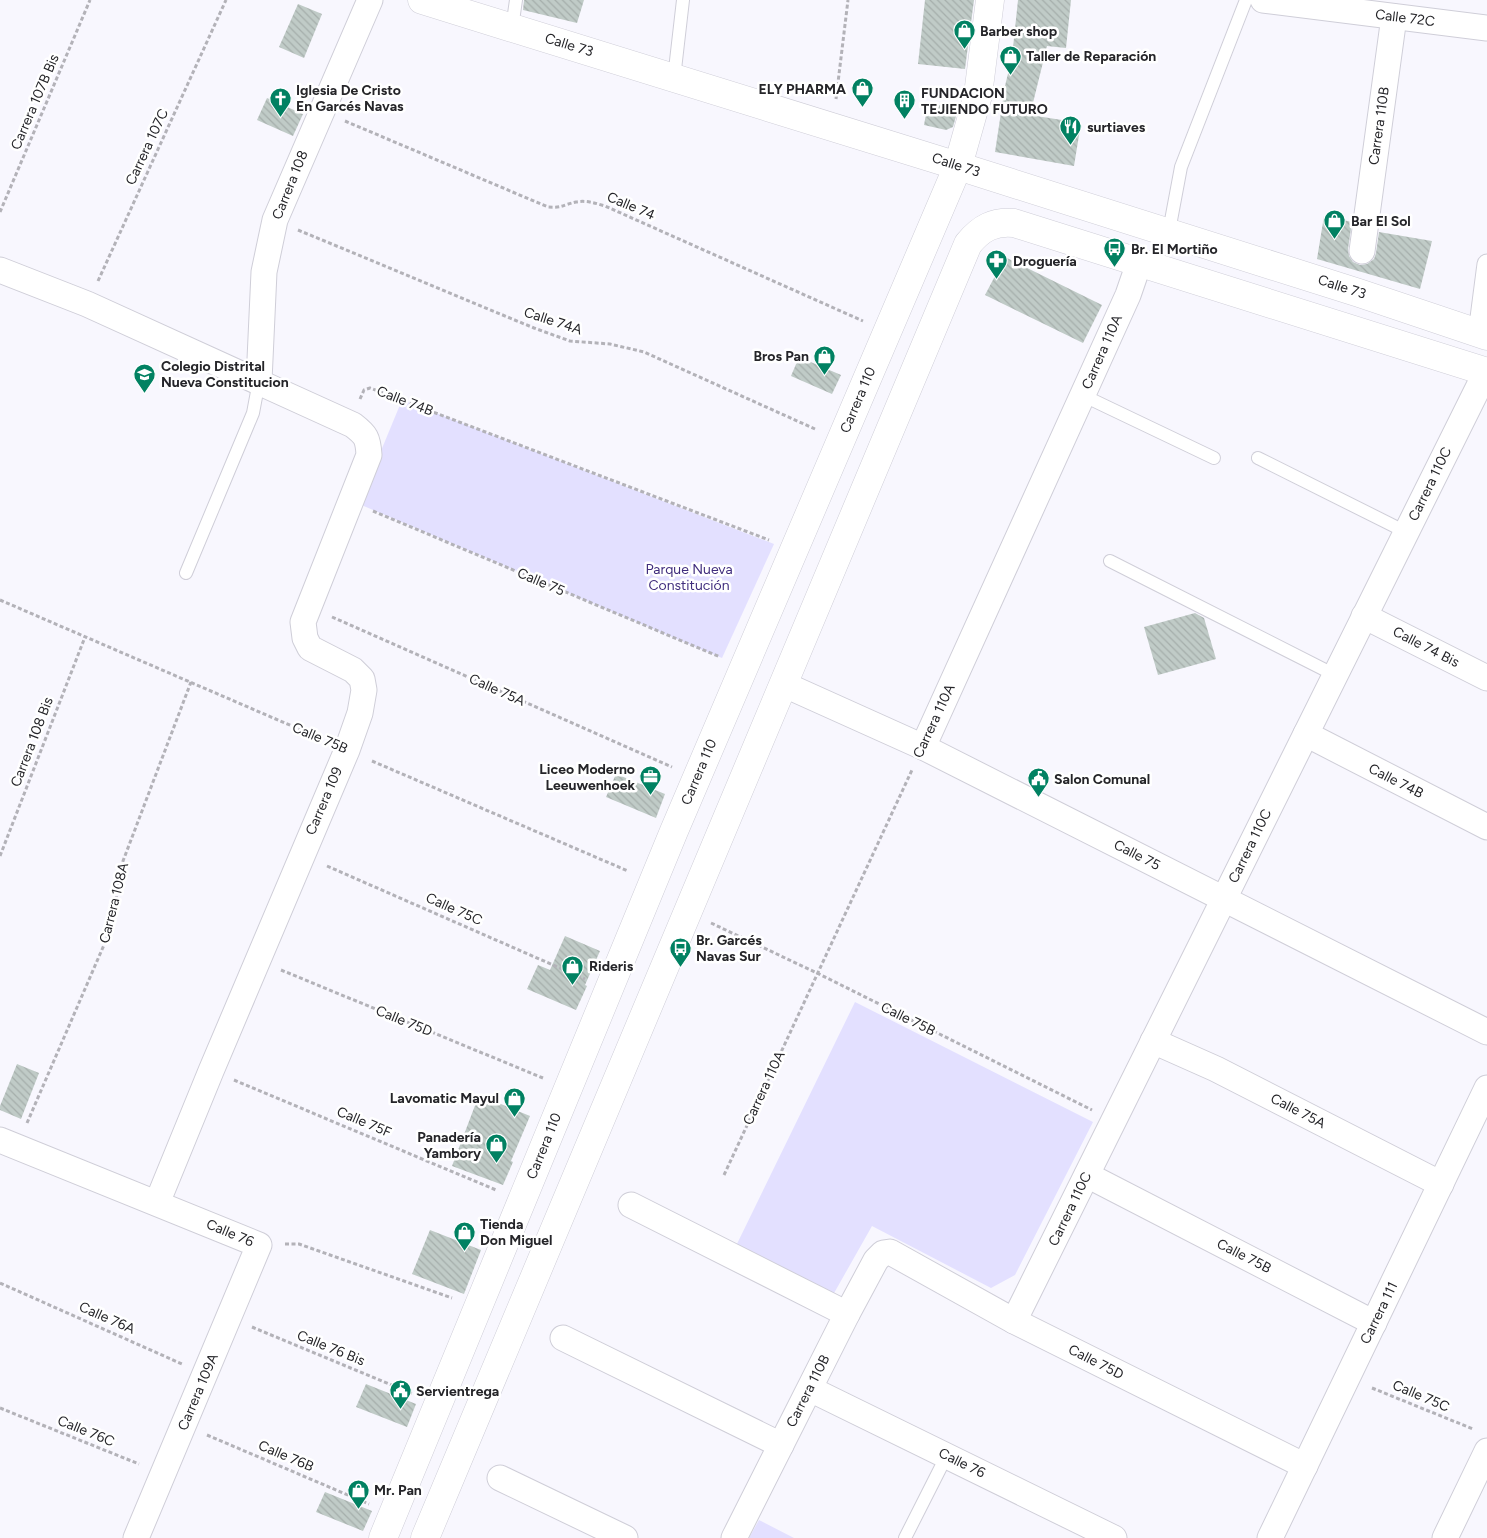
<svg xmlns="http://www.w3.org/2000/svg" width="1487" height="1538" font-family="Figtree,sans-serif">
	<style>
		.park { fill: #e3e0ff }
		.building { fill: url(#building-back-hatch) }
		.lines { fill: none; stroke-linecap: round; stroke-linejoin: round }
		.service-casing { stroke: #cfced8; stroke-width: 14 }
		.pedestrian-casing { stroke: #cfced8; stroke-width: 21 }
		.minor-casing { stroke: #cfced8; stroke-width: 27 }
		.tertiary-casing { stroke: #cfced8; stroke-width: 29 }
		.secondary-casing { stroke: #cfced8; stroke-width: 29 }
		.path { stroke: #b3b2b8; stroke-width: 3; stroke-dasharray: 4 2.5; stroke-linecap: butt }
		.service { stroke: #fff; stroke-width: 12 }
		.pedestrian { stroke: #fff; stroke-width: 19 }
		.minor { stroke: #fff; stroke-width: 25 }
		.tertiary { stroke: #fff; stroke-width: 28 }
		.secondary { stroke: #fff; stroke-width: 28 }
		.labels { text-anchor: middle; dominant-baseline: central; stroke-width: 5; stroke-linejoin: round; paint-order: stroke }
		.street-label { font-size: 14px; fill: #252529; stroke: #fff }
		.poi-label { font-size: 14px; font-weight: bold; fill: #252529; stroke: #fff; text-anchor: start }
		.park-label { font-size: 14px; fill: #402d7d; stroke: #fff }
	</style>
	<defs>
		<pattern id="building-back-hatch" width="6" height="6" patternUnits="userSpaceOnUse" patternTransform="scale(1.25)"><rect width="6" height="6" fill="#c0cbc7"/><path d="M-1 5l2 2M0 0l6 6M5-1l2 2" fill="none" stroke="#a5aeab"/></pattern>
	</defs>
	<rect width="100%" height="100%" fill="#f8f7fe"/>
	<g class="park">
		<path d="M 402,400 L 774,544 L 722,658 L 359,504 Z"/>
		<path d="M 855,1002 L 1093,1122 L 1015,1275 L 991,1288 L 872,1226 L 829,1302 L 734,1250 Z"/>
		<path d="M 759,1520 L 794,1538 L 749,1538 Z"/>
	</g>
	<g class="building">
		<path d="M 524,0 L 584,0 L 577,23 L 523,10 Z"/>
		<path d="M 925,0 L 974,0 L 965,69 L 918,64 Z"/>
		<path d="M 1018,0 L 1071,0 L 1066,48 L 1047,46 L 1030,115 L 1081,123 L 1074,166 L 995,152 L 1005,86 L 1012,57 Z"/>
		<path d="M 298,4 L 322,14 L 304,58 L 279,47 Z"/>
		<path d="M 267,98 L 303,114 L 293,136 L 257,120 Z"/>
		<path d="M 928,103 L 958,109 L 953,127 L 946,130 L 924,125 Z"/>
		<path d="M 1324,216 L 1352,222 L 1348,249 L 1349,256 L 1353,262 L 1360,265 L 1367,264 L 1374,259 L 1376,253 L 1379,232 L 1432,241 L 1420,289 L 1317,259 Z"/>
		<path d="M 1005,257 L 1102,305 L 1083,343 L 985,295 Z"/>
		<path d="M 799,357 L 841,375 L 832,394 L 791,376 Z"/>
		<path d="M 1195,613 L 1204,618 L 1216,659 L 1158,675 L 1144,627 Z"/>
		<path d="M 616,774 L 665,794 L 656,818 L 606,797 Z"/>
		<path d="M 565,936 L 600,951 L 585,985 L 587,986 L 576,1010 L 527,989 L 538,965 L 550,970 Z"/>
		<path d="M 17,1064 L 39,1073 L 21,1119 L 0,1110 L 0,1106 Z"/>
		<path d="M 479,1095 L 530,1116 L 511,1161 L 513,1162 L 503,1185 L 452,1166 Z"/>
		<path d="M 430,1230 L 481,1250 L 464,1294 L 412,1274 Z"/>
		<path d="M 366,1384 L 416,1404 L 407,1427 L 356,1407 Z"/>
		<path d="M 325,1492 L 372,1511 L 363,1531 L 316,1512 Z"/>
	</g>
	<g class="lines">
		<defs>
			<g id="service">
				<path d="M 512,28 L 516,0"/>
				<path d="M 674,78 L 683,0"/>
				<path d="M 1169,231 L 1181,167 L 1246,0"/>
				<path d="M 1082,395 L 1214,458"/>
				<path d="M 1258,458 L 1406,532"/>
				<path d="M 1110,561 L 1335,675"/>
				<path d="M 186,573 L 253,413 L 259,381"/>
				<path d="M 905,1538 L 947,1455"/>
			</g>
			<path id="pedestrian" d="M 1478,333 L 1487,264"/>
			<g id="minor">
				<path d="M 1263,0 L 1487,28"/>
				<path d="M 1362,251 L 1394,17"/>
				<path d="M 0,270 L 87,304 L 353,425 C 366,435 368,438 369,455 L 303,622 L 305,638 L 310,648 L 353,670 L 362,679 L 364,690 L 360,713 L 347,750 L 211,1071 L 157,1203"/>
				<path d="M 259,381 L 264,272 L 275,220 L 370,0"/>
				<path d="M 1364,616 L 1487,678"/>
				<path d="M 783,684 L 923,747 L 1487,1032"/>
				<path d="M 1306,734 L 1487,827"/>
				<path d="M 923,747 L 1128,295 L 1139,263"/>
				<path d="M 1153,1041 L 1216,1069 L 1441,1184"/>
				<path d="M 0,1140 L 259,1245 L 136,1538"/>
				<path d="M 1087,1175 L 1374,1323"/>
				<path d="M 631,1205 L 847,1314"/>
				<path d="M 1014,1321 L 1486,372"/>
				<path d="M 563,1338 L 781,1445"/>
				<path d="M 810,1389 L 1114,1538"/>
				<path d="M 500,1478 L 625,1538"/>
				<path d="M 734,1538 L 847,1314 L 876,1260 L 883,1253 L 890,1252 L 1014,1321 L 1305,1466"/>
				<path d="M 1270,1538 L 1487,1088"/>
				<path d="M 1445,1538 L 1487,1451"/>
			</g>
			<path id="tertiary" d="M 422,0 L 958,166 L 978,95 L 990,0"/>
			<g id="secondary">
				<path d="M 383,1538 L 674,831 L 958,166 L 1359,293 L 1487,336"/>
				<path d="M 425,1538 L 968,244 C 981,228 994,221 1014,223 L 1487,372"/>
			</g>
		</defs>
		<use href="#service" class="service-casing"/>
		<use href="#pedestrian" class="pedestrian-casing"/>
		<use href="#minor" class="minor-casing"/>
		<use href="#tertiary" class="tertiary-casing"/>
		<use href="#secondary" class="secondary-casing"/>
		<g class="path">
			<path d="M 836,99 L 848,0"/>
			<path d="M 345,121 L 548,207 C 563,208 562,205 576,202 C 586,200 595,203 605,206 L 863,321"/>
			<path d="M 0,212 L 90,0"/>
			<path d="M 298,230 L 534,328 L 570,341 L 610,344 L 644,352 L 815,429"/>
			<path d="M 98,281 L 226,0"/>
			<path d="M 360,399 L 364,390 L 370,388 L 769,540"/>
			<path d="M 373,511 L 720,657"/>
			<path d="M 0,600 L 322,739"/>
			<path d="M 332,617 L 672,767"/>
			<path d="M 372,761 L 628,871"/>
			<path d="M 0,856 L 85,637"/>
			<path d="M 327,866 L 585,979"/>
			<path d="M 711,923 L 817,973 L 1092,1110"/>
			<path d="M 281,970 L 543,1078"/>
			<path d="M 234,1080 L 496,1190"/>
			<path d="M 27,1123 L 107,938 L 115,908 L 118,883 L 123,861 L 191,682"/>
			<path d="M 724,1175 L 912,770"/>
			<path d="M 285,1244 L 299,1244 L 452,1298"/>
			<path d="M 0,1283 L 182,1364"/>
			<path d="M 252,1327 L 413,1394"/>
			<path d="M 1372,1388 L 1473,1429"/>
			<path d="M 0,1408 L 139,1464"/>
			<path d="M 207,1435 L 369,1504"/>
		</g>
		<use href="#service" class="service"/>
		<use href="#pedestrian" class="pedestrian"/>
		<use href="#minor" class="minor"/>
		<use href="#tertiary" class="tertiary"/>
		<use href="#secondary" class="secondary"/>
	</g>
	<defs>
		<symbol id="shop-pin" viewBox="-11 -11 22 30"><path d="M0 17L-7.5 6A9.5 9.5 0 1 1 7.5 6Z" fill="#018162" stroke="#fff"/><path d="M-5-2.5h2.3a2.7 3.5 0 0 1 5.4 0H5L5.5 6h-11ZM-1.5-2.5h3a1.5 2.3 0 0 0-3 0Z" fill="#fff"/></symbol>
		<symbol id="church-pin" viewBox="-11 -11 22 30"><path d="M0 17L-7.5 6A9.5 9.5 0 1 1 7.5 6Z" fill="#018162" stroke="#fff"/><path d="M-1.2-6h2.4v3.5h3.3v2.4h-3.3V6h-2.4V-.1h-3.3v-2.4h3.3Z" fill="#fff"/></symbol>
		<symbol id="building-pin" viewBox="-11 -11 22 30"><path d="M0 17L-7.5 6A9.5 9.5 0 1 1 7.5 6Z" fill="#018162" stroke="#fff"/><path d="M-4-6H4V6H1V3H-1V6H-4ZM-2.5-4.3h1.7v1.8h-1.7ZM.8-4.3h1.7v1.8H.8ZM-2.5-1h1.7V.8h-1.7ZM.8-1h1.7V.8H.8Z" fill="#fff"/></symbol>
		<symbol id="restaurant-pin" viewBox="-11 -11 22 30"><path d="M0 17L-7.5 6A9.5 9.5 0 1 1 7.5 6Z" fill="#018162" stroke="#fff"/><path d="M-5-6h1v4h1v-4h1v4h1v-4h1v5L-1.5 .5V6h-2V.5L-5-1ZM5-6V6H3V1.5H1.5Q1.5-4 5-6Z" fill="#fff"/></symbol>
		<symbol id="bus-pin" viewBox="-11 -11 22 30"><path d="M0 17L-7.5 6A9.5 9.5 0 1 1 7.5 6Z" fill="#018162" stroke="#fff"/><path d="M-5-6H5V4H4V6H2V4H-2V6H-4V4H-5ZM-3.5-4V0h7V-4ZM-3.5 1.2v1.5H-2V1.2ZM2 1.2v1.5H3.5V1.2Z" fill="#fff"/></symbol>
		<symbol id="pharmacy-pin" viewBox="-11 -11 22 30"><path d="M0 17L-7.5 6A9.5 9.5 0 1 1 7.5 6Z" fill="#018162" stroke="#fff"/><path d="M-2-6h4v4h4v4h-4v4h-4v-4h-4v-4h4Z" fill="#fff"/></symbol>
		<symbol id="school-pin" viewBox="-11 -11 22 30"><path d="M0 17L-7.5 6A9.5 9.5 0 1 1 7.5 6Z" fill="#018162" stroke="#fff"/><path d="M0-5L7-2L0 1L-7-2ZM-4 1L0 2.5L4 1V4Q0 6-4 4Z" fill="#fff"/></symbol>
		<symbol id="office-pin" viewBox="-11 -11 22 30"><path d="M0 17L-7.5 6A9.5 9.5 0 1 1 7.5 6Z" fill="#018162" stroke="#fff"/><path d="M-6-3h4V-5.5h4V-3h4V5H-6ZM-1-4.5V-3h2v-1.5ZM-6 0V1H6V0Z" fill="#fff"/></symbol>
		<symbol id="civic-pin" viewBox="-11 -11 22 30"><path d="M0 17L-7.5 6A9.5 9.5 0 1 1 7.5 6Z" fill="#018162" stroke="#fff"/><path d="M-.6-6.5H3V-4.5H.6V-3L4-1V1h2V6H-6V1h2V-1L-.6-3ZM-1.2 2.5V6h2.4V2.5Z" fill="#fff"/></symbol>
	</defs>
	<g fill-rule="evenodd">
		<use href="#shop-pin" x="952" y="18" width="25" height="34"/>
		<use href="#shop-pin" x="998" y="44" width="25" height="34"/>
		<use href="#shop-pin" x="850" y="76" width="25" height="34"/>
		<use href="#church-pin" x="268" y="86" width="25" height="34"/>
		<use href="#building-pin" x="892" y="88" width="25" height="34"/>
		<use href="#restaurant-pin" x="1058" y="114" width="25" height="34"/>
		<use href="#shop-pin" x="1322" y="208" width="25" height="34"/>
		<use href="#bus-pin" x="1102" y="236" width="25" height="34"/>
		<use href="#pharmacy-pin" x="984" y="248" width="25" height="34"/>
		<use href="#shop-pin" x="812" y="344" width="25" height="34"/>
		<use href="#school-pin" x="132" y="362" width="25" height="34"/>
		<use href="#office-pin" x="638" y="764" width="25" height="34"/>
		<use href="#civic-pin" x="1026" y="766" width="25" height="34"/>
		<use href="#bus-pin" x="668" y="936" width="25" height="34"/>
		<use href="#shop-pin" x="560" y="954" width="25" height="34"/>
		<use href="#shop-pin" x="502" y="1086" width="25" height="34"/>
		<use href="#shop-pin" x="484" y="1132" width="25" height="34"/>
		<use href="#shop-pin" x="452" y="1220" width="25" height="34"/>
		<use href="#civic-pin" x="388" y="1378" width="25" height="34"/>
		<use href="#shop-pin" x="346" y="1478" width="25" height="34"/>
	</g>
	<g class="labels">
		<g class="street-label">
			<text transform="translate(1405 18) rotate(7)">Calle 72C</text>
			<text transform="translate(569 45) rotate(17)">Calle 73</text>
			<text transform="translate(35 102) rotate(-67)">Carrera 107B Bis</text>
			<text transform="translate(1379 126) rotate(-82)">Carrera 110B</text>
			<text transform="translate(147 147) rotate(-65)">Carrera 107C</text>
			<text transform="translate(956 165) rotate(18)">Calle 73</text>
			<text transform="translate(290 185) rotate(-68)">Carrera 108</text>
			<text transform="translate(631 206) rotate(23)">Calle 74</text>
			<text transform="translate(1342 287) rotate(18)">Calle 73</text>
			<text transform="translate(553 321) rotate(18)">Calle 74A</text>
			<text transform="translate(1102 352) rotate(-66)">Carrera 110A</text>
			<text transform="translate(858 400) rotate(-67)">Carrera 110</text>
			<text transform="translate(405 401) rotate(21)">Calle 74B</text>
			<text transform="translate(1430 484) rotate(-64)">Carrera 110C</text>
			<text transform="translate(541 582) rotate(23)">Calle 75</text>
			<text transform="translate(1426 647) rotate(27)">Calle 74 Bis</text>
			<text transform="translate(497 690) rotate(24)">Calle 75A</text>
			<text transform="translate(934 721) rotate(-65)">Carrera 110A</text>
			<text transform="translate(320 738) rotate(23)">Calle 75B</text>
			<text transform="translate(32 742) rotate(-69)">Carrera 108 Bis</text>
			<text transform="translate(699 772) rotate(-67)">Carrera 110</text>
			<text transform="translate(1396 781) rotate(27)">Calle 74B</text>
			<text transform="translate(324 801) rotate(-67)">Carrera 109</text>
			<text transform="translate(1250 846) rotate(-64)">Carrera 110C</text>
			<text transform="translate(1137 855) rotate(27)">Calle 75</text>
			<text transform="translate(114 903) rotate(-76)">Carrera 108A</text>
			<text transform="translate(454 909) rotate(24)">Calle 75C</text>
			<text transform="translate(908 1019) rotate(26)">Calle 75B</text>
			<text transform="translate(404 1021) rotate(22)">Calle 75D</text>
			<text transform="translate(764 1088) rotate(-65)">Carrera 110A</text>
			<text transform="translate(1298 1111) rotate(27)">Calle 75A</text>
			<text transform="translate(364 1122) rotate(23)">Calle 75F</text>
			<text transform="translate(544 1146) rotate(-68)">Carrera 110</text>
			<text transform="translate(1070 1209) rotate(-64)">Carrera 110C</text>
			<text transform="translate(230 1233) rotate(23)">Calle 76</text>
			<text transform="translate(1244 1256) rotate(27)">Calle 75B</text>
			<text transform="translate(1379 1313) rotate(-64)">Carrera 111</text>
			<text transform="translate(107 1318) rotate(24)">Calle 76A</text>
			<text transform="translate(331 1348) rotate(22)">Calle 76 Bis</text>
			<text transform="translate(1096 1362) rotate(27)">Calle 75D</text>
			<text transform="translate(808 1391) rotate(-63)">Carrera 110B</text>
			<text transform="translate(198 1392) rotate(-67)">Carrera 109A</text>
			<text transform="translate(1421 1396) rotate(23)">Calle 75C</text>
			<text transform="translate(86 1431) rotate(22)">Calle 76C</text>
			<text transform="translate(286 1456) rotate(23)">Calle 76B</text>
			<text transform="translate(962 1463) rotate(26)">Calle 76</text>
		</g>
		<g class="poi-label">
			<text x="980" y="31">Barber shop</text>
			<text x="1026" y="56">Taller de Reparación</text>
			<text x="846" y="89" text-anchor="end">ELY PHARMA</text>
			<text x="296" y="90">Iglesia De Cristo<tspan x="296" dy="16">En Garcés Navas</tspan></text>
			<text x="921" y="93">FUNDACION<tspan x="921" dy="16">TEJIENDO FUTURO</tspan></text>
			<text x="1087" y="127">surtiaves</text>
			<text x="1351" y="221">Bar El Sol</text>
			<text x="1131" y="249">Br. El Mortiño</text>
			<text x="1013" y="261">Droguería</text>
			<text x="809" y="356" text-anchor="end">Bros Pan</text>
			<text x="161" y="366">Colegio Distrital<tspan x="161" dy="16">Nueva Constitucion</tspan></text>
			<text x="635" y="769" text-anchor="end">Liceo Moderno<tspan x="635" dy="16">Leeuwenhoek</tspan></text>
			<text x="1054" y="779">Salon Comunal</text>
			<text x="696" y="940">Br. Garcés<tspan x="696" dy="16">Navas Sur</tspan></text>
			<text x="589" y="966">Rideris</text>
			<text x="499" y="1098" text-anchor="end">Lavomatic Mayul</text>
			<text x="481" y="1137" text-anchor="end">Panadería<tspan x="481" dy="16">Yambory</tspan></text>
			<text x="480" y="1224">Tienda<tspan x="480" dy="16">Don Miguel</tspan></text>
			<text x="416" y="1391">Servientrega</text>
			<text x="374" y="1490">Mr. Pan</text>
		</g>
		<g class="park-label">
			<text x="689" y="569">Parque Nueva<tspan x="689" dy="16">Constitución</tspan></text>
		</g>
	</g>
</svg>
